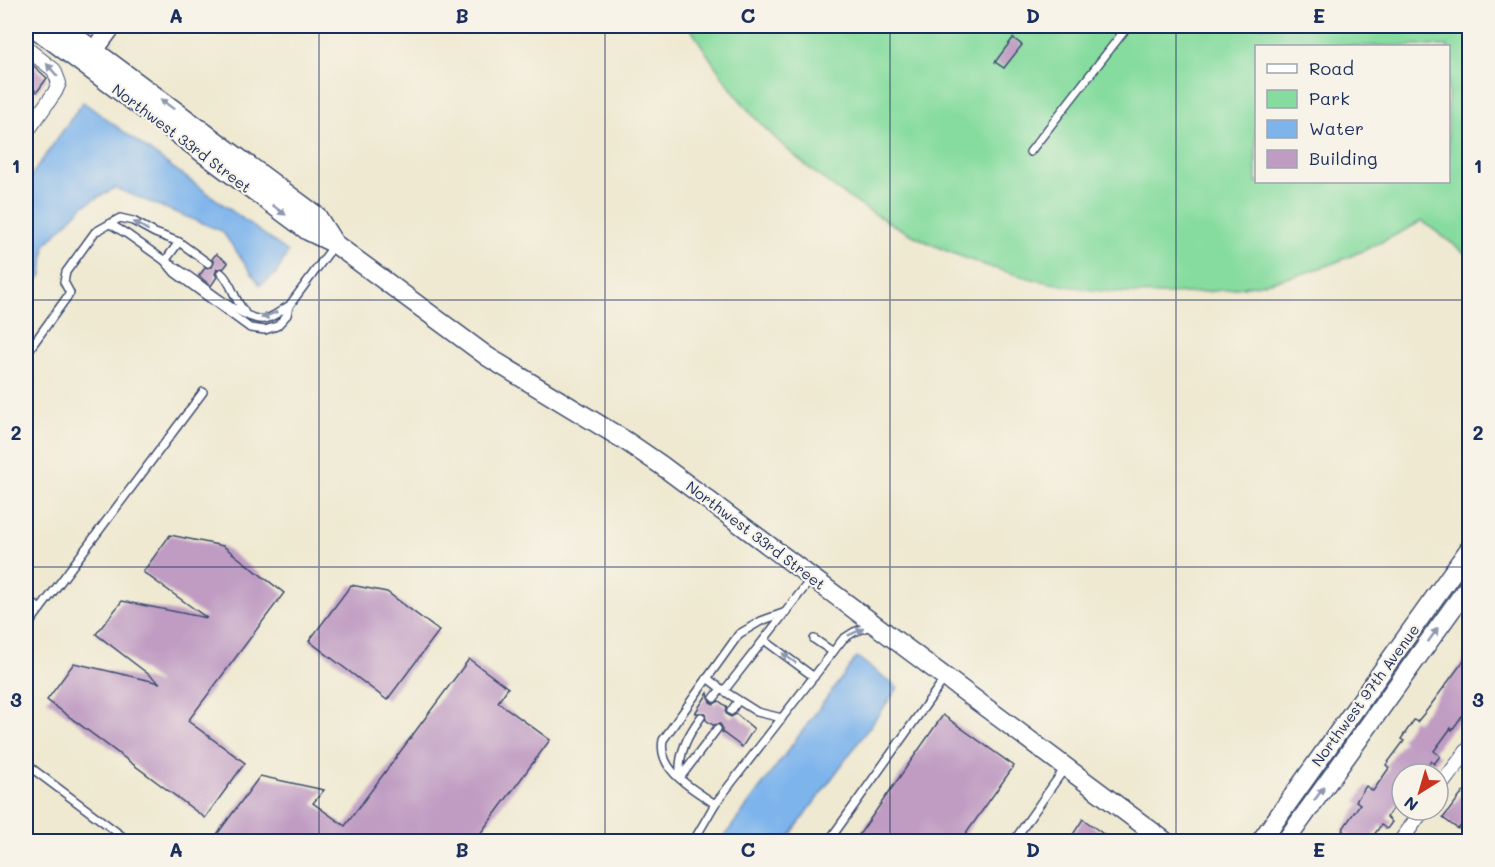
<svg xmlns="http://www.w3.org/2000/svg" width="1495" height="867" font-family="Mali,sans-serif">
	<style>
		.green { fill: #86dc9f; stroke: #50867e; stroke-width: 1.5; fill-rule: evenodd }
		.water { fill: #7db4ec; stroke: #4c72a5; stroke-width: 1.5 }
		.building { fill: #c09cc3 }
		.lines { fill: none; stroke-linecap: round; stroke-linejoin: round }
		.lane-casing { stroke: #3b4b6f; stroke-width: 10 }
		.street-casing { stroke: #3b4b6f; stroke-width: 16 }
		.secondary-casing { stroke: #3b4b6f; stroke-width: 21 }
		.path { stroke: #3b4b6f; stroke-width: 2; stroke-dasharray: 4.5 4.5; stroke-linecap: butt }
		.lane { stroke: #fff; stroke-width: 7 }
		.street { stroke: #fff; stroke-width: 14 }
		.secondary { stroke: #fff; stroke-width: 18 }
		.oneway { fill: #8d97ae }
		.grid { fill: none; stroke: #1b2f5e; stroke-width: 1.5; stroke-opacity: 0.55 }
		.labels { text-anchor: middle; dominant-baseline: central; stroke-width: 4.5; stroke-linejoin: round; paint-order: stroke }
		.street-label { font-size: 15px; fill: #1b2f5e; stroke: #f7f3e8 }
		.neatline { fill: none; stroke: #1b2f5e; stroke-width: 2 }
		.grid-label { font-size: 20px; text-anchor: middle; font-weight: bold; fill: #1b2f5e }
	</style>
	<rect width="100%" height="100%" fill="#f7f3e8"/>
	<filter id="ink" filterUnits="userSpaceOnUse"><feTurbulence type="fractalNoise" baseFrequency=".0167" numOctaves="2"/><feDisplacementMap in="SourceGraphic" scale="12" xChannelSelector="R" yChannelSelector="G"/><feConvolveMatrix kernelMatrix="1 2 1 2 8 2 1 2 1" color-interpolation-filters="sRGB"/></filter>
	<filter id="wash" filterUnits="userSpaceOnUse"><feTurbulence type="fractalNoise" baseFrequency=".008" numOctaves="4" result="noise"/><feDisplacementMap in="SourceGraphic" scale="24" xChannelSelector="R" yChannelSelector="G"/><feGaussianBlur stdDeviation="1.35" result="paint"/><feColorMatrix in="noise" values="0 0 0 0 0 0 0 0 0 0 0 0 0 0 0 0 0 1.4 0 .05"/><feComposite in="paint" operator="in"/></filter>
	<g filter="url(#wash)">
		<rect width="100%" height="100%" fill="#efe9d1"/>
		<path class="green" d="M 689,26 L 1469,26 L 1469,256 L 1422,221 C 1387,240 1349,259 1311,271 C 1117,331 905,270 764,127 C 734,97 712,61 689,26 ZM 1256,46 L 1448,46 L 1448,182 L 1256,182 Z"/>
		<g class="water">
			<path d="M 83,102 L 288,252 L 276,274 L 260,285 L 222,231 L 115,188 L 84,205 L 45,245 L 42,275 L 26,298 L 26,183 Z"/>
			<path d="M 857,657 L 898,688 L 786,841 L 721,841 Z"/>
		</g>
		<g id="blocks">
			<g class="building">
				<path d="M 1013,38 L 1022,45 L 1004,68 L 995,62 Z"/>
				<path d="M 26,59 L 47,78 L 37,92 L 26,83 Z"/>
				<path d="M 216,254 L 228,263 L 224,268 L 217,269 L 215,274 L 217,277 L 211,286 L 199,276 L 205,268 L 212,267 L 214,263 L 212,259 Z"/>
				<path d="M 170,535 L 223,546 L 284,593 L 188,721 L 245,763 L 205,818 L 47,700 L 74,663 L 160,683 L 96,634 L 122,601 L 207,618 L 143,572 Z"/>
				<path d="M 351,585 L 387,592 L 439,631 L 387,700 L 309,641 Z"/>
				<path d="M 1470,652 L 1470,711 L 1464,718 L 1462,716 L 1452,730 L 1451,728 L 1434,751 L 1440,756 L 1434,764 L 1431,761 L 1421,774 L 1402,774 L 1402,806 L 1397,803 L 1387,817 L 1392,822 L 1387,829 L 1381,825 L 1369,842 L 1358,842 L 1342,830 L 1360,804 L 1356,801 L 1366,786 L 1373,791 L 1389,768 L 1386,765 L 1404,741 L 1401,739 L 1414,720 L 1417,722 L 1427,710 Z"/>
				<path d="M 469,659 L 508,688 L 498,702 L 550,740 L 474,842 L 221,842 L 215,837 L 260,776 L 324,790 L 313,803 L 345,826 Z"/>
				<path d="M 708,693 L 710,702 L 714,704 L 719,701 L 727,707 L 725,711 L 727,715 L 731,717 L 736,714 L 754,729 L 742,747 L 722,732 L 722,727 L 720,724 L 713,725 L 706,720 L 705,713 L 695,713 Z"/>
				<path d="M 943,715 L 1014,766 L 960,842 L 854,842 Z"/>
				<path d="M 1464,791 L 1470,795 L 1470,814 L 1458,829 L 1443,818 Z"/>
				<path d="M 1083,819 L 1114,842 L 1068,842 Z"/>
			</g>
		</g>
	</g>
	<g filter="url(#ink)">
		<use href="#blocks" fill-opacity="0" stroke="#3b4b6f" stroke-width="1.5"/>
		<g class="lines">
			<defs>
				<g id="lane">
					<path d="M 1030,152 L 1128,26"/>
					<path d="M 110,224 L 127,234 L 165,261 L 175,273 L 250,328 L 265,330 L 277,326 L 287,315 L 289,306 L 335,244"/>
					<path d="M 165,261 L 179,242"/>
					<path d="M 168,263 C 191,273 241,323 264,319 C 273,318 281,310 289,306"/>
					<path d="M 221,273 C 232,282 234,300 244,311"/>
					<path d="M 26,354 L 70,293 L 64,282 L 66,272 L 95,232 L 120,218 L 133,221 L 155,233 L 179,242 L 208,263"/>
					<path d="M 26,598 L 40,609"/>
					<path d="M 26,628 L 203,392"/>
					<path d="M 814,639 L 833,652"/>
					<path d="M 764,640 L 814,677"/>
					<path d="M 707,678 L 724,691"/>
					<path d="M 714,698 L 721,689"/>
					<path d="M 731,711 L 738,701"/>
					<path d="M 782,718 L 757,712 L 724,691 L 811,579"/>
					<path d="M 26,764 L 130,842"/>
					<path d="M 680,778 C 678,754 687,736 701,717"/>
					<path d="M 680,778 L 717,729"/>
					<path d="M 715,804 C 694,789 657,771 663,740 L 739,634 L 761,621 L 786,612"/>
					<path d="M 693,842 L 715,804 L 843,639 L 854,632 L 873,625"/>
					<path d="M 828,842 L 945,678"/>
					<path d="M 1013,842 L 1065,768"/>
				</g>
				<g id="street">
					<path d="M 26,48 L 54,70 L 59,83 L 55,92 L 26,133"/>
					<path d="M 1438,789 L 1470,747"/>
					<path d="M 1400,842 L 1423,810"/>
				</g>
				<g id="secondary">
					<path d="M 32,26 L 308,231 L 335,244 L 488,357 L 626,441 L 661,465 L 1166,842"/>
					<path d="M 61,26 L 317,216 L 334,243"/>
					<path d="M 87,60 L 112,26"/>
					<path d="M 1260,842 L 1470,548"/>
					<path d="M 1285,842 L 1470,584"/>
				</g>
			</defs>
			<use href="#lane" class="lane-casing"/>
			<use href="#street" class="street-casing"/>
			<use href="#secondary" class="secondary-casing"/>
			<path class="path" d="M 26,94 L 35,101"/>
			<use href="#lane" class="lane"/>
			<use href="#street" class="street"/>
			<use href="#secondary" class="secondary"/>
		</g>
		<defs><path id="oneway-solid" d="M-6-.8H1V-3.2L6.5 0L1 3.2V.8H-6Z" transform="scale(1.5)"/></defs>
		<g class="oneway">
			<use href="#oneway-solid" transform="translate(52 70) rotate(-131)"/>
			<use href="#oneway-solid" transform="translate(167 104) rotate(-143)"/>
			<use href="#oneway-solid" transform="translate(279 210) rotate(37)"/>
			<use href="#oneway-solid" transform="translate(141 226) rotate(-150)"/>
			<use href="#oneway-solid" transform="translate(269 315) rotate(159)"/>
			<use href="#oneway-solid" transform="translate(856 632) rotate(-24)"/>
			<use href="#oneway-solid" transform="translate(1433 635) rotate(-54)"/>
			<use href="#oneway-solid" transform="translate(789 658) rotate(-143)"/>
			<use href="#oneway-solid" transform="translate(1319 794) rotate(-54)"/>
		</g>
	</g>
	<path class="grid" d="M 319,26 L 319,842M 605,26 L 605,842M 890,26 L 890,842M 1176,26 L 1176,842M 26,300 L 1470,300M 26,567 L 1470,567"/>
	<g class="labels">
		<g class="street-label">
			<text transform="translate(182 138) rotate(37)">Northwest 33rd Street</text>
			<text transform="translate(756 535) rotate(37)">Northwest 33rd Street</text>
			<text transform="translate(1365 695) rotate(-54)">Northwest 97th Avenue</text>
		</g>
	</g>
	<rect width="1495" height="867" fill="none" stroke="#f7f3e8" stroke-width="66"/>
	<rect x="1255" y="45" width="195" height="138" fill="#f7f3e8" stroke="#9fa5b1" stroke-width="1.5"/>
	<rect x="1267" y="64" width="30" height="9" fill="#ffffff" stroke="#9fa5b1" stroke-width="1.5"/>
	<text x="1309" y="75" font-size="18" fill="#1b2f5e">Road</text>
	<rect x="1267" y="90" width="30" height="18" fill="#86dc9f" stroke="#9fa5b1" stroke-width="1.5"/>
	<text x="1309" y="105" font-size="18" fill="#1b2f5e">Park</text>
	<rect x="1267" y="120" width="30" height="18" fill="#7db4ec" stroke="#9fa5b1" stroke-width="1.5"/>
	<text x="1309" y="135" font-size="18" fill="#1b2f5e">Water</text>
	<rect x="1267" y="150" width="30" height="18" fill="#c09cc3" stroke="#9fa5b1" stroke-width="1.5"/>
	<text x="1309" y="165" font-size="18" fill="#1b2f5e">Building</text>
	<g transform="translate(1420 792) rotate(217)"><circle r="28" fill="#f7f3e8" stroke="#9fa5b1" stroke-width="1.5"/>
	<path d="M0-4.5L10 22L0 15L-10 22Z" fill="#c8321e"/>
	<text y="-9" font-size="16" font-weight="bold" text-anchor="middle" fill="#1b2f5e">N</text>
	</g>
	<rect x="33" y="33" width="1429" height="801" class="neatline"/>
	<g class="grid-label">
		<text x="176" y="23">A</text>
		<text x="462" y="23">B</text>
		<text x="748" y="23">C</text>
		<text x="1033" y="23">D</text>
		<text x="1319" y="23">E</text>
		<text x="16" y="173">1</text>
		<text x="1478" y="173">1</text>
		<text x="16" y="440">2</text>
		<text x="1478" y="440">2</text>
		<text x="16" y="707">3</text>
		<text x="1478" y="707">3</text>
		<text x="176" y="857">A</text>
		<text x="462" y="857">B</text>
		<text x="748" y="857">C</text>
		<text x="1033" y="857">D</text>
		<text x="1319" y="857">E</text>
	</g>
</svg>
